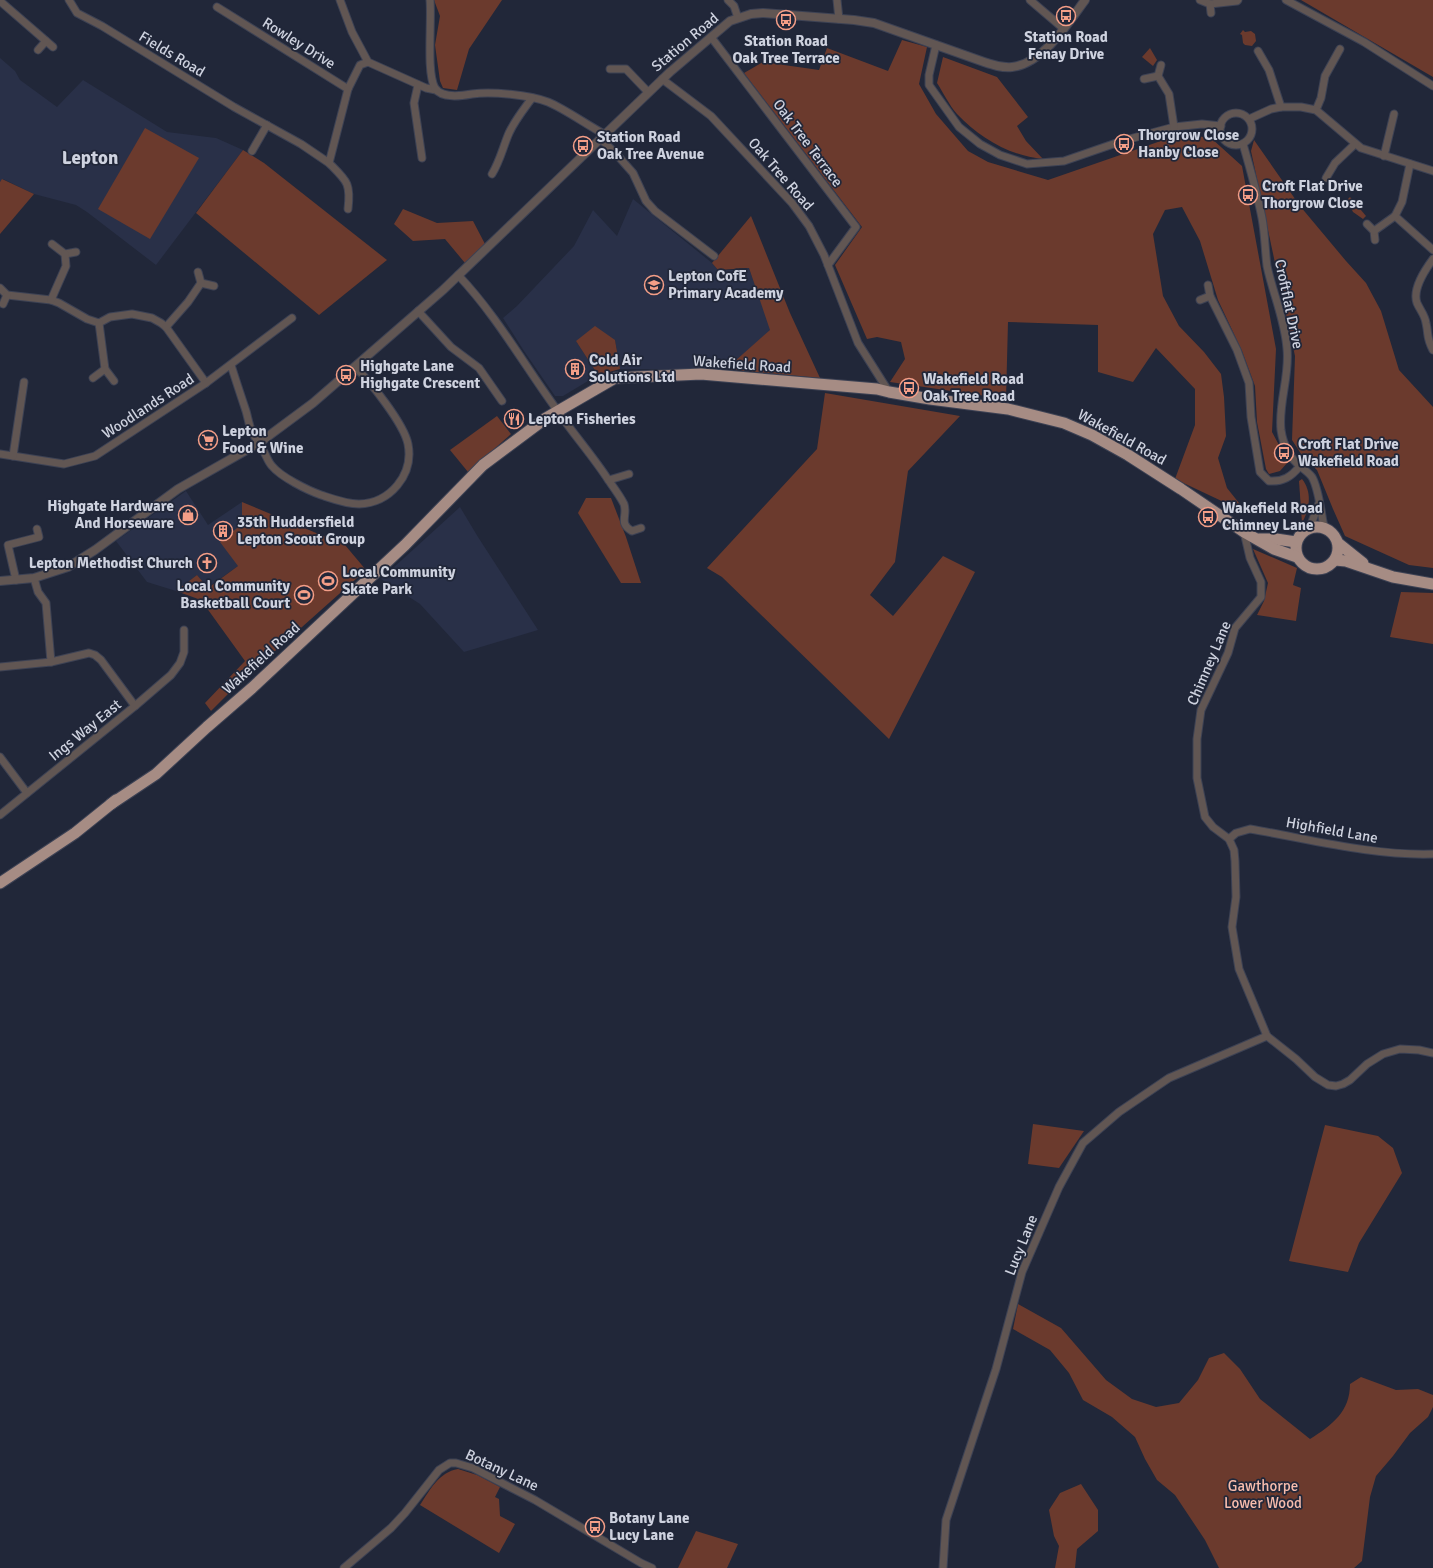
<svg xmlns="http://www.w3.org/2000/svg" width="1433" height="1568" font-family="Signika,sans-serif">
	<style>
		.built { fill: #293048 }
		.green { fill: #6b3a2d }
		.lines { fill: none; stroke-linecap: round; stroke-linejoin: round }
		.minor-casing { stroke: #3d4254; stroke-width: 9 }
		.tertiary-casing { stroke: #3d4254; stroke-width: 10 }
		.trunk-casing { stroke: #3d4254; stroke-width: 13 }
		.minor { stroke: #615653; stroke-width: 7 }
		.tertiary { stroke: #615653; stroke-width: 8 }
		.trunk { stroke: #a68c84; stroke-width: 11 }
		.labels { text-anchor: middle; dominant-baseline: central; stroke-width: 3.5; stroke-linejoin: round; paint-order: stroke }
		.poi-label { font-size: 15px; font-weight: bold; fill: #ced2df; stroke: #212739; text-anchor: start }
		.street-label { font-size: 15px; fill: #ced2df; stroke: #212739 }
		.park-label { font-size: 15px; fill: #f7bcac; stroke: #212739 }
		.district-label { font-size: 19px; font-weight: bold; fill: #ced2df; stroke: #212739 }
	</style>
	<rect width="100%" height="100%" fill="#212739"/>
	<g class="built">
		<path d="M 0,58 L 15,71 L 20,80 L 57,107 L 83,80 L 167,132 L 216,138 L 243,150 L 156,265 L 87,212 L 76,205 L 34,194 L 3,179 L 0,182 Z"/>
		<path d="M 633,199 L 712,263 L 718,270 L 735,270 L 749,268 L 771,330 L 726,369 L 620,369 L 615,340 L 576,341 L 598,375 L 563,396 L 555,396 L 524,351 L 503,318 L 517,306 L 574,246 L 593,210 L 617,236 Z"/>
		<path d="M 186,491 L 208,525 L 242,502 L 242,524 L 238,566 L 207,588 L 197,575 L 176,591 L 147,582 L 116,541 Z"/>
		<path d="M 460,507 L 478,537 L 538,630 L 464,652 L 420,604 L 381,579 Z"/>
	</g>
	<g class="green">
		<path d="M 434,0 L 502,0 L 469,49 L 457,90 L 443,88 L 440,81 L 435,45 L 440,16 Z"/>
		<path d="M 1301,0 L 1433,0 L 1433,77 Z"/>
		<path d="M 1243,30 L 1245,32 L 1251,31 L 1255,34 L 1256,41 L 1252,46 L 1245,45 L 1243,43 L 1242,35 L 1240,34 Z"/>
		<path d="M 902,40 L 927,47 L 919,84 L 936,114 L 968,151 L 988,162 L 1048,180 L 1181,134 L 1211,138 L 1242,166 L 1276,349 L 1272,432 L 1288,462 L 1280,471 L 1269,474 L 1266,469 L 1257,422 L 1255,386 L 1242,351 L 1218,300 L 1200,241 L 1182,207 L 1165,210 L 1153,234 L 1163,296 L 1179,326 L 1204,352 L 1221,374 L 1224,397 L 1226,436 L 1218,458 L 1227,488 L 1247,513 L 1175,479 L 1195,425 L 1195,389 L 1156,348 L 1133,382 L 1098,372 L 1098,325 L 1008,322 L 1006,399 L 890,382 L 905,359 L 901,342 L 877,337 L 867,339 L 835,265 L 862,227 L 744,73 L 763,62 L 819,70 L 827,48 L 888,71 Z"/>
		<path d="M 1150,48 L 1157,60 L 1153,66 L 1142,57 Z"/>
		<path d="M 943,57 L 997,77 L 1028,117 L 1017,126 L 1026,141 L 1043,159 C 1010,156 980,138 957,114 C 949,105 943,92 937,83 Z"/>
		<path d="M 145,128 L 199,158 L 150,239 L 98,209 Z"/>
		<path d="M 1254,140 L 1300,206 L 1346,261 L 1366,283 L 1381,311 L 1399,370 L 1433,407 L 1433,568 L 1409,565 L 1345,536 L 1333,509 L 1317,470 L 1303,457 L 1292,440 L 1295,356 L 1251,151 Z"/>
		<path d="M 243,150 L 264,163 L 387,260 L 319,315 L 196,213 Z"/>
		<path d="M 2,179 L 34,194 L 0,234 L 0,182 Z"/>
		<path d="M 1350,197 L 1366,216 L 1363,219 L 1353,212 L 1347,200 Z"/>
		<path d="M 403,209 L 437,223 L 473,221 L 485,244 L 465,263 L 445,239 L 413,241 L 394,224 Z"/>
		<path d="M 751,216 L 790,313 L 820,378 L 726,369 L 770,330 L 749,268 L 718,270 L 712,263 Z"/>
		<path d="M 595,326 L 615,340 L 620,369 L 598,375 L 576,341 Z"/>
		<path d="M 825,393 L 960,416 L 908,471 L 895,562 L 870,595 L 893,616 L 943,556 L 975,572 L 889,739 L 722,577 L 707,568 L 817,449 Z"/>
		<path d="M 497,416 L 511,434 L 468,472 L 450,450 Z"/>
		<path d="M 1302,479 C 1313,493 1309,510 1302,523 L 1299,481 Z"/>
		<path d="M 586,498 L 611,498 L 626,537 L 641,583 L 621,583 L 578,513 Z"/>
		<path d="M 242,502 L 345,545 L 366,570 L 239,683 L 211,711 L 205,703 L 245,661 L 201,600 L 176,591 L 197,575 L 208,588 L 238,566 L 220,542 L 242,524 Z"/>
		<path d="M 1253,549 L 1297,568 L 1293,585 L 1301,588 L 1296,621 L 1257,615 L 1264,601 L 1268,583 Z"/>
		<path d="M 1401,592 L 1433,593 L 1433,644 L 1390,637 Z"/>
		<path d="M 1033,1124 L 1084,1131 L 1059,1168 L 1028,1164 Z"/>
		<path d="M 1325,1125 L 1378,1136 L 1393,1148 L 1402,1173 L 1359,1243 L 1348,1272 L 1289,1261 Z"/>
		<path d="M 1018,1304 L 1061,1328 L 1106,1380 L 1132,1399 L 1156,1407 L 1179,1403 L 1198,1380 L 1209,1358 L 1224,1353 L 1240,1369 L 1260,1399 L 1310,1439 C 1332,1425 1350,1412 1350,1384 L 1361,1377 L 1396,1390 L 1418,1389 L 1433,1395 L 1433,1407 L 1428,1417 L 1410,1433 L 1393,1456 L 1376,1476 L 1370,1497 L 1362,1561 L 1354,1568 L 1219,1568 L 1205,1540 L 1175,1495 L 1157,1480 L 1145,1459 L 1135,1437 L 1112,1417 L 1083,1400 L 1069,1373 L 1050,1350 L 1013,1329 Z"/>
		<path d="M 458,1469 L 477,1475 L 500,1487 L 495,1497 L 499,1499 L 500,1516 L 515,1524 L 499,1553 L 420,1505 C 430,1490 439,1472 458,1469 Z"/>
		<path d="M 1081,1484 L 1098,1510 L 1098,1531 L 1077,1549 L 1075,1568 L 1055,1568 L 1059,1546 L 1054,1536 L 1049,1510 L 1060,1493 Z"/>
		<path d="M 696,1531 L 738,1544 L 727,1568 L 678,1568 Z"/>
	</g>
	<g class="lines">
		<defs>
			<g id="minor">
				<path d="M 69,0 L 77,13 L 102,26 L 234,107 L 301,144 L 329,163"/>
				<path d="M 340,0 L 352,32 L 368,62 L 426,88 L 436,90"/>
				<path d="M 430,0 C 432,21 426,73 435,88 C 442,99 461,96 472,94 C 491,91 530,95 548,102 C 565,109 587,125 604,134"/>
				<path d="M 728,0 L 734,6 L 738,18"/>
				<path d="M 837,0 L 839,19"/>
				<path d="M 1030,0 L 1064,29"/>
				<path d="M 1200,0 L 1210,4 L 1237,1 L 1238,0"/>
				<path d="M 1286,0 L 1364,42 L 1433,86"/>
				<path d="M 0,1 L 53,47"/>
				<path d="M 1210,4 L 1211,13"/>
				<path d="M 217,7 L 348,89"/>
				<path d="M 711,37 L 856,227 L 828,265"/>
				<path d="M 936,45 L 929,75 L 929,85 L 959,127 L 980,144 L 1000,155 L 1027,164 L 1064,161 L 1122,141 L 1174,127 L 1202,124 L 1221,126"/>
				<path d="M 38,50 L 46,41"/>
				<path d="M 1258,51 L 1269,70 L 1281,107"/>
				<path d="M 1161,65 L 1158,76 L 1169,94 L 1174,127"/>
				<path d="M 610,69 L 626,69 L 648,92"/>
				<path d="M 662,79 L 711,116 L 792,203 L 809,226 L 824,255 L 858,343 L 889,392"/>
				<path d="M 1144,79 L 1158,76"/>
				<path d="M 418,85 L 414,103 L 422,158"/>
				<path d="M 1316,110 L 1321,98 L 1325,76 L 1340,49"/>
				<circle cx="1236" cy="129" r="16"/>
				<path d="M 1249,119 L 1271,109 L 1281,107 L 1301,107 L 1316,110 L 1361,148 L 1433,171"/>
				<path d="M 600,138 L 618,156 L 633,173 L 646,201 L 655,211 L 714,256"/>
				<path d="M 1243,144 C 1250,168 1257,193 1262,218 C 1265,234 1265,250 1267,266 C 1273,294 1285,320 1287,349 C 1290,376 1278,403 1281,430 C 1283,444 1290,458 1301,467 C 1305,470 1309,473 1312,477 C 1319,489 1321,513 1324,527"/>
				<path d="M 252,151 L 267,125"/>
				<path d="M 1384,156 L 1394,114"/>
				<path d="M 1410,164 L 1402,202 L 1395,216 L 1433,250"/>
				<path d="M 492,174 C 500,161 503,147 509,133 C 515,120 524,109 532,98"/>
				<path d="M 1326,178 L 1335,163 L 1355,144"/>
				<path d="M 348,209 C 351,183 347,181 329,163 L 348,89 L 360,65 L 368,62"/>
				<path d="M 1367,224 L 1374,231 L 1375,240"/>
				<path d="M 1374,231 L 1395,216"/>
				<path d="M 52,244 L 65,254 L 76,252"/>
				<path d="M 1433,259 C 1425,270 1412,289 1417,303 C 1420,310 1425,315 1426,323 C 1429,336 1426,337 1433,350"/>
				<path d="M 198,272 L 201,283 L 214,286"/>
				<path d="M 458,275 C 497,316 524,365 557,410 C 573,434 593,456 609,481 C 614,488 620,496 624,504 C 628,516 618,523 632,531 L 641,528"/>
				<path d="M 1208,285 L 1210,296 L 1237,350 L 1249,383 L 1251,417 L 1260,472 L 1269,481 C 1283,482 1291,477 1300,466"/>
				<path d="M 0,288 L 7,295 L 51,300 L 59,303 L 87,319 L 99,323 L 110,317 L 132,314 L 152,318 L 161,323 L 166,327 L 206,383"/>
				<path d="M 51,300 L 66,266 L 65,254"/>
				<path d="M 1200,300 L 1210,296"/>
				<path d="M 3,304 L 7,295"/>
				<path d="M 418,311 L 451,347 L 479,368 L 502,401"/>
				<path d="M 99,323 L 105,369 L 114,381"/>
				<path d="M 166,327 L 188,302 L 201,283"/>
				<path d="M 231,365 C 236,381 241,396 246,411 C 248,418 249,425 252,432 C 255,438 260,444 263,450 C 266,455 268,462 272,466 C 281,477 307,490 321,495 C 333,499 346,504 359,504 C 390,503 414,475 408,444 C 404,424 370,381 355,367"/>
				<path d="M 93,378 L 105,369"/>
				<path d="M 0,454 L 64,464 L 95,456 L 206,383 L 292,318"/>
				<path d="M 13,456 L 24,382"/>
				<path d="M 609,480 L 629,474"/>
				<path d="M 1310,527 L 1319,503"/>
				<path d="M 1244,532 L 1250,558 L 1261,582 L 1261,597 L 1235,628 L 1228,653 L 1201,710 L 1197,739 L 1197,778 L 1205,817 L 1213,827 L 1229,839 L 1234,850 L 1235,861 L 1236,897 L 1232,927 L 1239,969 L 1267,1036 L 1296,1059 L 1315,1077 L 1328,1085 L 1336,1086 L 1343,1084 L 1350,1080 L 1367,1064 L 1383,1054 L 1400,1049 L 1419,1050 L 1433,1053"/>
				<path d="M 34,578 L 38,592 L 46,603 L 51,662"/>
				<path d="M 16,580 L 8,545 L 39,537 L 37,529"/>
				<path d="M 0,667 L 51,662 L 89,653 L 95,655 L 101,660 L 135,706"/>
				<path d="M 0,757 L 27,793"/>
				<path d="M 0,815 L 135,706 L 171,675 L 180,663 L 184,652 L 184,630"/>
				<path d="M 1229,839 L 1236,833 L 1250,829 C 1309,839 1373,856 1433,854"/>
				<path d="M 344,1568 L 391,1528 L 405,1513 L 439,1470 L 450,1463 L 456,1463 L 473,1468 L 535,1500 L 641,1563 L 652,1568"/>
				<path d="M 943,1568 L 946,1520 L 996,1369 L 1022,1272 L 1059,1187 L 1083,1143 L 1119,1112 L 1169,1078 L 1267,1036"/>
			</g>
			<path id="tertiary" d="M 0,581 L 34,578 L 68,567 L 95,550 L 178,489 L 259,443 L 313,403 L 443,290 L 670,72 L 730,21 L 751,14 L 763,13 L 854,20 L 874,23 L 984,62 C 993,65 1002,68 1012,67 C 1043,64 1068,23 1085,0"/>
			<g id="trunk">
				<circle cx="1317" cy="548" r="21"/>
				<path d="M 1259,539 L 1276,539 L 1296,542"/>
				<path d="M 1338,543 L 1363,563"/>
				<path d="M 1335,560 L 1346,561 L 1393,577 L 1433,584"/>
				<path d="M 111,804 L 156,774 L 207,727 L 252,688 L 405,545 L 483,465 L 546,418 L 615,378 L 701,374 L 877,389 L 889,392 L 930,399 L 1008,409 L 1064,423 L 1092,435 L 1128,455 L 1181,489 L 1244,532 L 1274,549 L 1297,557"/>
				<path d="M 0,883 L 75,833 L 116,800"/>
			</g>
		</defs>
		<use href="#minor" class="minor-casing"/>
		<use href="#tertiary" class="tertiary-casing"/>
		<use href="#trunk" class="trunk-casing"/>
		<use href="#minor" class="minor"/>
		<use href="#tertiary" class="tertiary"/>
		<use href="#trunk" class="trunk"/>
	</g>
	<defs>
		<symbol id="bus-ring" viewBox="-11 -11 22 22"><circle r="9.5" fill="#212739" stroke="#f49e87" stroke-width="1.5"/><path d="M-5-6H5V4H4V6H2V4H-2V6H-4V4H-5ZM-3.5-4V0h7V-4ZM-3.5 1.2v1.5H-2V1.2ZM2 1.2v1.5H3.5V1.2Z" fill="#f49e87"/></symbol>
		<symbol id="school-ring" viewBox="-11 -11 22 22"><circle r="9.5" fill="#212739" stroke="#f49e87" stroke-width="1.5"/><path d="M0-5L7-2L0 1L-7-2ZM-4 1L0 2.5L4 1V4Q0 6-4 4Z" fill="#f49e87"/></symbol>
		<symbol id="building-ring" viewBox="-11 -11 22 22"><circle r="9.5" fill="#212739" stroke="#f49e87" stroke-width="1.5"/><path d="M-4-6H4V6H1V3H-1V6H-4ZM-2.5-4.3h1.7v1.8h-1.7ZM.8-4.3h1.7v1.8H.8ZM-2.5-1h1.7V.8h-1.7ZM.8-1h1.7V.8H.8Z" fill="#f49e87"/></symbol>
		<symbol id="restaurant-ring" viewBox="-11 -11 22 22"><circle r="9.5" fill="#212739" stroke="#f49e87" stroke-width="1.5"/><path d="M-5-6h1v4h1v-4h1v4h1v-4h1v5L-1.5 .5V6h-2V.5L-5-1ZM5-6V6H3V1.5H1.5Q1.5-4 5-6Z" fill="#f49e87"/></symbol>
		<symbol id="supermarket-ring" viewBox="-11 -11 22 22"><circle r="9.5" fill="#212739" stroke="#f49e87" stroke-width="1.5"/><path d="M-6-5.5h2.5l.6 2H6L4.5 2H-2.5L-4.4-4H-6ZM-1.5 3.2a1.3 1.3 0 1 0 .1 0ZM3 3.2a1.3 1.3 0 1 0 .1 0Z" fill="#f49e87"/></symbol>
		<symbol id="shop-ring" viewBox="-11 -11 22 22"><circle r="9.5" fill="#212739" stroke="#f49e87" stroke-width="1.5"/><path d="M-5-2.5h2.3a2.7 3.5 0 0 1 5.4 0H5L5.5 6h-11ZM-1.5-2.5h3a1.5 2.3 0 0 0-3 0Z" fill="#f49e87"/></symbol>
		<symbol id="church-ring" viewBox="-11 -11 22 22"><circle r="9.5" fill="#212739" stroke="#f49e87" stroke-width="1.5"/><path d="M-1.2-6h2.4v3.5h3.3v2.4h-3.3V6h-2.4V-.1h-3.3v-2.4h3.3Z" fill="#f49e87"/></symbol>
		<symbol id="stadium-ring" viewBox="-11 -11 22 22"><circle r="9.5" fill="#212739" stroke="#f49e87" stroke-width="1.5"/><path d="M0-5a6.5 5 0 1 0 0 10a6.5 5 0 1 0 0-10ZM-3.5-1.8h7v3.6h-7Z" fill="#f49e87"/></symbol>
	</defs>
	<g fill-rule="evenodd">
		<use href="#bus-ring" x="1055" y="5" width="22" height="22"/>
		<use href="#bus-ring" x="775" y="9" width="22" height="22"/>
		<use href="#bus-ring" x="1113" y="133" width="22" height="22"/>
		<use href="#bus-ring" x="572" y="135" width="22" height="22"/>
		<use href="#bus-ring" x="1237" y="184" width="22" height="22"/>
		<use href="#school-ring" x="643" y="274" width="22" height="22"/>
		<use href="#building-ring" x="564" y="358" width="22" height="22"/>
		<use href="#bus-ring" x="335" y="364" width="22" height="22"/>
		<use href="#bus-ring" x="898" y="377" width="22" height="22"/>
		<use href="#restaurant-ring" x="503" y="408" width="22" height="22"/>
		<use href="#supermarket-ring" x="197" y="429" width="22" height="22"/>
		<use href="#bus-ring" x="1273" y="442" width="22" height="22"/>
		<use href="#shop-ring" x="177" y="504" width="22" height="22"/>
		<use href="#bus-ring" x="1197" y="506" width="22" height="22"/>
		<use href="#building-ring" x="212" y="520" width="22" height="22"/>
		<use href="#church-ring" x="196" y="552" width="22" height="22"/>
		<use href="#stadium-ring" x="317" y="570" width="22" height="22"/>
		<use href="#stadium-ring" x="293" y="584" width="22" height="22"/>
		<use href="#bus-ring" x="584" y="1516" width="22" height="22"/>
	</g>
	<g class="labels">
		<g class="poi-label">
			<text x="1066" y="37" text-anchor="middle">Station Road<tspan x="1066" dy="17">Fenay Drive</tspan></text>
			<text x="786" y="41" text-anchor="middle">Station Road<tspan x="786" dy="17">Oak Tree Terrace</tspan></text>
			<text x="1138" y="135">Thorgrow Close<tspan x="1138" dy="17">Hanby Close</tspan></text>
			<text x="597" y="137">Station Road<tspan x="597" dy="17">Oak Tree Avenue</tspan></text>
			<text x="1262" y="186">Croft Flat Drive<tspan x="1262" dy="17">Thorgrow Close</tspan></text>
			<text x="668" y="276">Lepton CofE<tspan x="668" dy="17">Primary Academy</tspan></text>
			<text x="589" y="360">Cold Air<tspan x="589" dy="17">Solutions Ltd</tspan></text>
			<text x="360" y="366">Highgate Lane<tspan x="360" dy="17">Highgate Crescent</tspan></text>
			<text x="923" y="379">Wakefield Road<tspan x="923" dy="17">Oak Tree Road</tspan></text>
			<text x="528" y="419">Lepton Fisheries</text>
			<text x="222" y="431">Lepton<tspan x="222" dy="17">Food &amp; Wine</tspan></text>
			<text x="1298" y="444">Croft Flat Drive<tspan x="1298" dy="17">Wakefield Road</tspan></text>
			<text x="174" y="506" text-anchor="end">Highgate Hardware<tspan x="174" dy="17">And Horseware</tspan></text>
			<text x="1222" y="508">Wakefield Road<tspan x="1222" dy="17">Chimney Lane</tspan></text>
			<text x="237" y="522">35th Huddersfield<tspan x="237" dy="17">Lepton Scout Group</tspan></text>
			<text x="193" y="563" text-anchor="end">Lepton Methodist Church</text>
			<text x="342" y="572">Local Community<tspan x="342" dy="17">Skate Park</tspan></text>
			<text x="290" y="586" text-anchor="end">Local Community<tspan x="290" dy="17">Basketball Court</tspan></text>
			<text x="609" y="1518">Botany Lane<tspan x="609" dy="17">Lucy Lane</tspan></text>
		</g>
		<g class="street-label">
			<text transform="translate(685 42) rotate(-40)">Station Road</text>
			<text transform="translate(299 43) rotate(32)">Rowley Drive</text>
			<text transform="translate(172 54) rotate(31)">Fields Road</text>
			<text transform="translate(808 143) rotate(53)">Oak Tree Terrace</text>
			<text transform="translate(781 174) rotate(49)">Oak Tree Road</text>
			<text transform="translate(1289 304) rotate(78)">Croftflat Drive</text>
			<text transform="translate(742 364) rotate(4)">Wakefield Road</text>
			<text transform="translate(148 406) rotate(-33)">Woodlands Road</text>
			<text transform="translate(1122 437) rotate(29)">Wakefield Road</text>
			<text transform="translate(261 658) rotate(-42)">Wakefield Road</text>
			<text transform="translate(1209 663) rotate(-67)">Chimney Lane</text>
			<text transform="translate(85 730) rotate(-39)">Ings Way East</text>
			<text transform="translate(1332 830) rotate(10)">Highfield Lane</text>
			<text transform="translate(1021 1245) rotate(-68)">Lucy Lane</text>
			<text transform="translate(502 1470) rotate(25)">Botany Lane</text>
		</g>
		<g class="park-label">
			<text x="1263" y="1486">Gawthorpe<tspan x="1263" dy="17">Lower Wood</tspan></text>
		</g>
		<g class="district-label">
			<text x="90" y="158">Lepton</text>
		</g>
	</g>
</svg>
